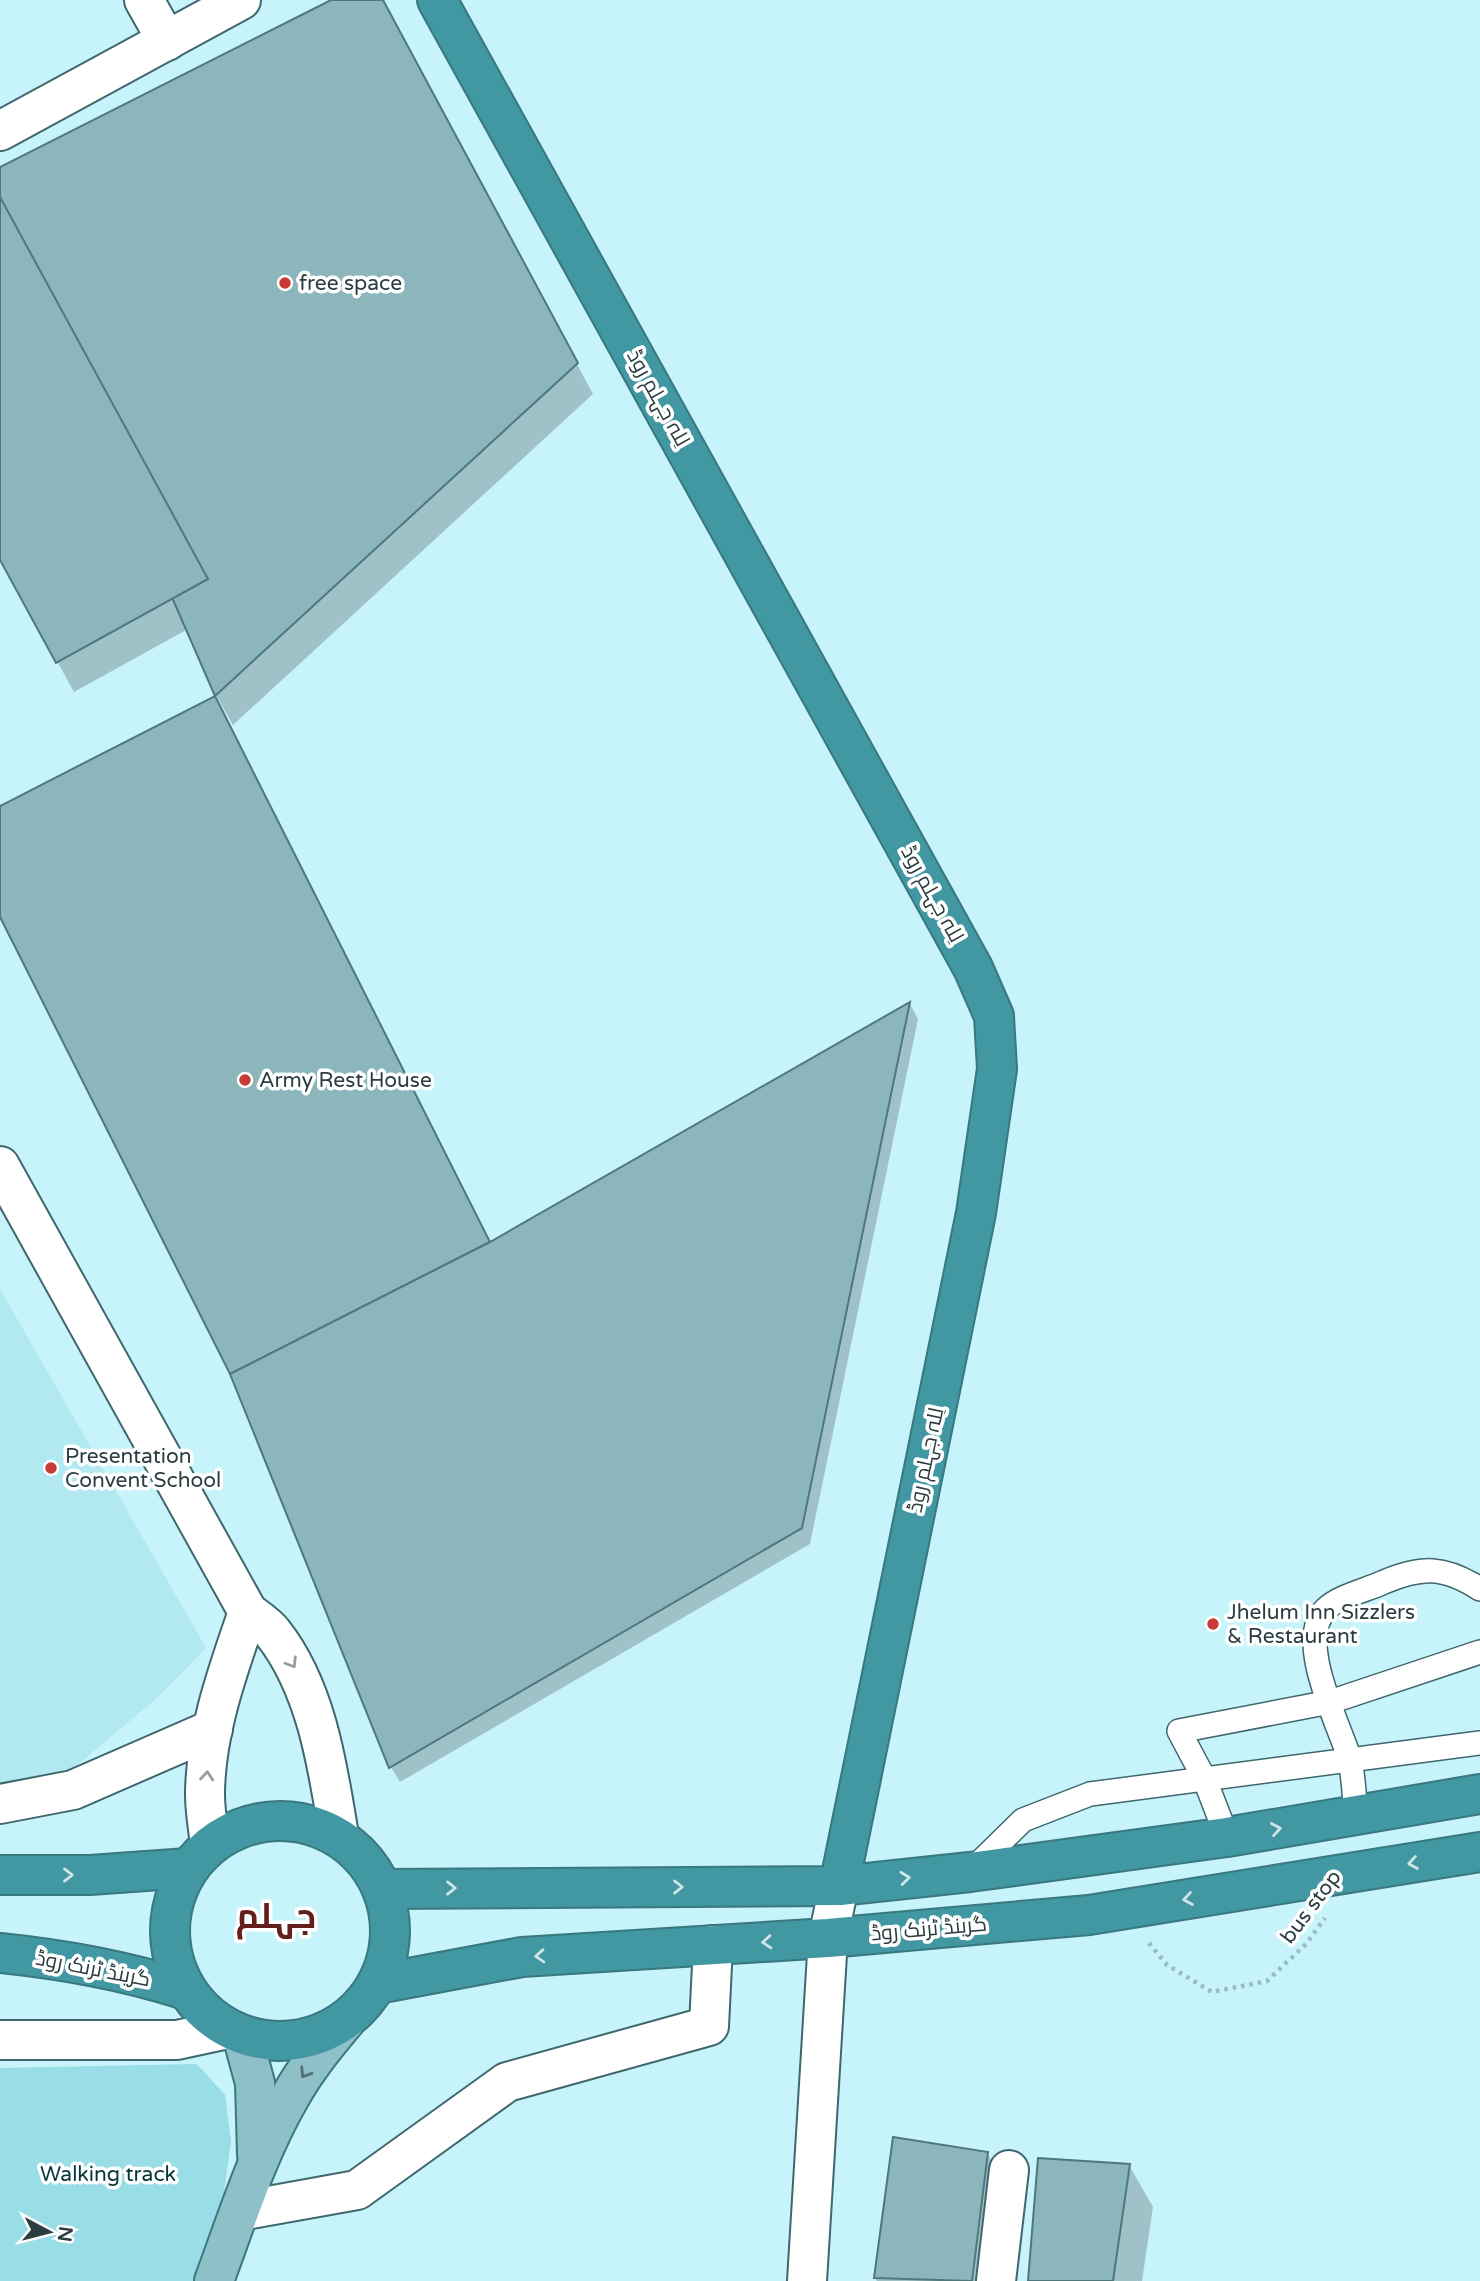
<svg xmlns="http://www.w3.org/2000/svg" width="1480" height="2281" font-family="'Varela Round',Cairo,sans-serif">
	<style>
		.built { fill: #b2e8ef }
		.green { fill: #99dde7 }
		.shadow { fill: #0003 }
		.building { fill: #8bb6bc; stroke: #4f787d; stroke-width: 2 }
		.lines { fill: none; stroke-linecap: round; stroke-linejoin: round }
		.lane-casing { stroke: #3f676d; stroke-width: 26 }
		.street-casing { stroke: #3f676d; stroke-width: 42 }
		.secondary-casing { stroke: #3f676d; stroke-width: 42 }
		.primary-casing { stroke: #39787f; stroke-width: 42 }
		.highway-casing { stroke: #39787f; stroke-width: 42 }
		.path { stroke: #98bcc2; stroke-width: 4.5; stroke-dasharray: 3.5 5; stroke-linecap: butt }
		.lane { stroke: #fff; stroke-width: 23 }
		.street { stroke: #fff; stroke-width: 38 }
		.secondary { stroke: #fff; stroke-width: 38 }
		.primary { stroke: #8dc1c7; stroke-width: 38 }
		.highway { stroke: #4197a2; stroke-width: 38 }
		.oneway { stroke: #959e9f }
		.oneway2 { stroke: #d0e5e8 }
		.oneway3 { stroke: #527275 }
		.poi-dot { fill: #c93b36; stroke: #fff; stroke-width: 2.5 }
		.labels { text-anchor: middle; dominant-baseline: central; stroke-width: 7; stroke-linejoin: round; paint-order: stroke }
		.poi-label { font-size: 21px; fill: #2b3d3f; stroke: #fff; text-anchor: start }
		.street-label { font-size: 21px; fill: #2b3d3f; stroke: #fff }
		.park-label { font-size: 21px; fill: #04363c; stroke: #fff }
		.town-label { font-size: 35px; font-weight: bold; fill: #631f1b; stroke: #fff }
	</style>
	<rect width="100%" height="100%" fill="#c7f3fa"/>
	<path class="built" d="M 0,1289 L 206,1648 L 159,1696 L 61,1779 L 0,1786 Z"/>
	<path class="green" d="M 197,2064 L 225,2095 L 231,2141 L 223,2200 L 196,2281 L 0,2281 L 0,2068 Z"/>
	<g class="shadow">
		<path d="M 335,0 L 382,0 L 593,394 L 233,725 L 217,697 L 188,629 L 74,692 L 0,557 L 0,169 Z"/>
		<path d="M 0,808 L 489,1244 L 910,1004 L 918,1019 L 810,1544 L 400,1782 L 391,1767 L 232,1374 L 0,913 Z"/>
		<path d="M 987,2153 L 1011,2195 L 1001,2281 L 877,2281 L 875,2278 Z"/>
		<path d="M 1129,2165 L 1153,2207 L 1142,2281 L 1029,2281 Z"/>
	</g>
	<g class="building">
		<path d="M 331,0 L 383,0 L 578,363 L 215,696 L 0,203 L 0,167 Z"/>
		<path d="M 0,197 L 208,579 L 56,663 L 0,560 Z"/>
		<path d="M 215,696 L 490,1242 L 230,1374 L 0,917 L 0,806 Z"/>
		<path d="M 910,1002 L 802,1528 L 389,1768 L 230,1374 L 490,1242 Z"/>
		<path d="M 893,2137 L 988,2152 L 972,2281 L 874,2278 Z"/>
		<path d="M 1038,2158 L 1130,2164 L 1113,2281 L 1028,2281 Z"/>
	</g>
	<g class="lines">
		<defs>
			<g id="lane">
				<path d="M 1356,1816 C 1354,1797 1354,1775 1349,1757 C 1338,1722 1295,1640 1326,1609 C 1339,1596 1367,1590 1384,1582 C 1422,1566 1444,1566 1480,1589"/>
				<path d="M 1227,1837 L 1205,1780 L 1179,1731 L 1330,1702 L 1480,1652"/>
				<path d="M 970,1872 L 1023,1820 L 1090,1794 L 1480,1743"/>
			</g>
			<g id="street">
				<path d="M 144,0 L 167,41"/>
				<path d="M 0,1804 L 73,1790 L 213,1729"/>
				<path d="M 0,2040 L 177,2040 L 228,2029"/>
				<path d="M 240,2211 L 357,2190 L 507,2082 L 709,2026 L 713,1945"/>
				<path d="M 807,2281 L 828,1938 L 839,1886"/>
				<path d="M 996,2281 L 1009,2170"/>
			</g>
			<g id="secondary">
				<path d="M 0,131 L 241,0"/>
				<path d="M 0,1166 L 248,1612 C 256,1618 267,1625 273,1633 C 317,1689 328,1768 339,1836"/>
				<path d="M 210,1844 C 208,1828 205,1811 205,1795 C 205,1733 228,1670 248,1612"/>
			</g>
			<g id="primary">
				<path d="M 242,2035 L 255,2083 L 257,2155"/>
				<path d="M 214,2281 C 237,2219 257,2154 290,2097 C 306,2068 326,2044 347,2019"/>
			</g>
			<g id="highway">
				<path d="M 437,0 L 973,968 L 994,1016 L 997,1069 L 976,1213 L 839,1886"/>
				<circle cx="280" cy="1931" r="110"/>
				<path d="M 0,1875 L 90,1875 L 188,1868"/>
				<path d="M 382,1889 L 839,1886 L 970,1872 L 1227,1837 L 1480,1794"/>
				<path d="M 0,1953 C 65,1960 123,1970 186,1990"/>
				<path d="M 377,1984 L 522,1957 L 828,1938 L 1089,1915 L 1480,1852"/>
			</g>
		</defs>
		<use href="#lane" class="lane-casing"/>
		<use href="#street" class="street-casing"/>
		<use href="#secondary" class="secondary-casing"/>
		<use href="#primary" class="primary-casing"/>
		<use href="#highway" class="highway-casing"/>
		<path class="path" d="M 1149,1943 L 1167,1965 L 1212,1992 L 1267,1981 L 1306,1944 L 1325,1918"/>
		<use href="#lane" class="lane"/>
		<use href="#street" class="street"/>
		<use href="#secondary" class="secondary"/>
		<use href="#primary" class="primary"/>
		<use href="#highway" class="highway"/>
	</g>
	<defs><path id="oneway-chevron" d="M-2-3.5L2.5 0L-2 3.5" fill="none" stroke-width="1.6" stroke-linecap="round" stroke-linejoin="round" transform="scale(1.75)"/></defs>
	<g class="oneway">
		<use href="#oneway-chevron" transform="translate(292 1663) rotate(58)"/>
		<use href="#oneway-chevron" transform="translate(207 1776) rotate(-85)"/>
	</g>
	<g class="oneway2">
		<use href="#oneway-chevron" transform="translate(1276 1829) rotate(-10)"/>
		<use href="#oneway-chevron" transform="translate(1413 1863) rotate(171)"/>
		<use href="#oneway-chevron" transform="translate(68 1875)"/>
		<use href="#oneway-chevron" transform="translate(905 1878) rotate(-6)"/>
		<use href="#oneway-chevron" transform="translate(678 1887)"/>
		<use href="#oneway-chevron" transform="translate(451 1888)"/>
		<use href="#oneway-chevron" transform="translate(1188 1899) rotate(171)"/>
		<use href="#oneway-chevron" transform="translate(767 1942) rotate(176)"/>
		<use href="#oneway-chevron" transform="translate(540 1956) rotate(176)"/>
	</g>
	<use class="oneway3" href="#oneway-chevron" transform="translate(305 2073) rotate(123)"/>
	<g class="poi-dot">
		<circle cx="285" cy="283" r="7"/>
		<circle cx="245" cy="1080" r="7"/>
		<circle cx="51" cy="1468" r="7"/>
		<circle cx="1213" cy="1624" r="7"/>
	</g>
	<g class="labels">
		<g class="poi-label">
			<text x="299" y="283">free space</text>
			<text x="259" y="1080">Army Rest House</text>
			<text x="65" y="1456">Presentation<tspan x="65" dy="24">Convent School</tspan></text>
			<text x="1227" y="1612">Jhelum Inn Sizzlers<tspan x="1227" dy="24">&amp; Restaurant</tspan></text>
		</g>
		<g class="street-label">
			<text transform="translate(658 398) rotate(61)">لِلہ جہلم روڈ</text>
			<text transform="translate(932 894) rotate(61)">لِلہ جہلم روڈ</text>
			<text transform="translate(926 1460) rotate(-78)">لِلہ جہلم روڈ</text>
			<text transform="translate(1311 1907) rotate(-53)">bus stop</text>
			<text transform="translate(929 1929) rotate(-5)">گرینڈ ٹرنک روڈ</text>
			<text transform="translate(93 1969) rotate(11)">گرینڈ ٹرنک روڈ</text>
		</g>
		<g class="park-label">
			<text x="108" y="2174">Walking track</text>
		</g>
		<g class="town-label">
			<text x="276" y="1917">جہلم</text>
		</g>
	</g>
	<g transform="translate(49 2232) rotate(97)" stroke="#ffffff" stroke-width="5" paint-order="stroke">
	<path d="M0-5L12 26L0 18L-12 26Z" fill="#2b3d3f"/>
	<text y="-10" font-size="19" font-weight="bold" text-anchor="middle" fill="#2b3d3f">N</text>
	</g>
</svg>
